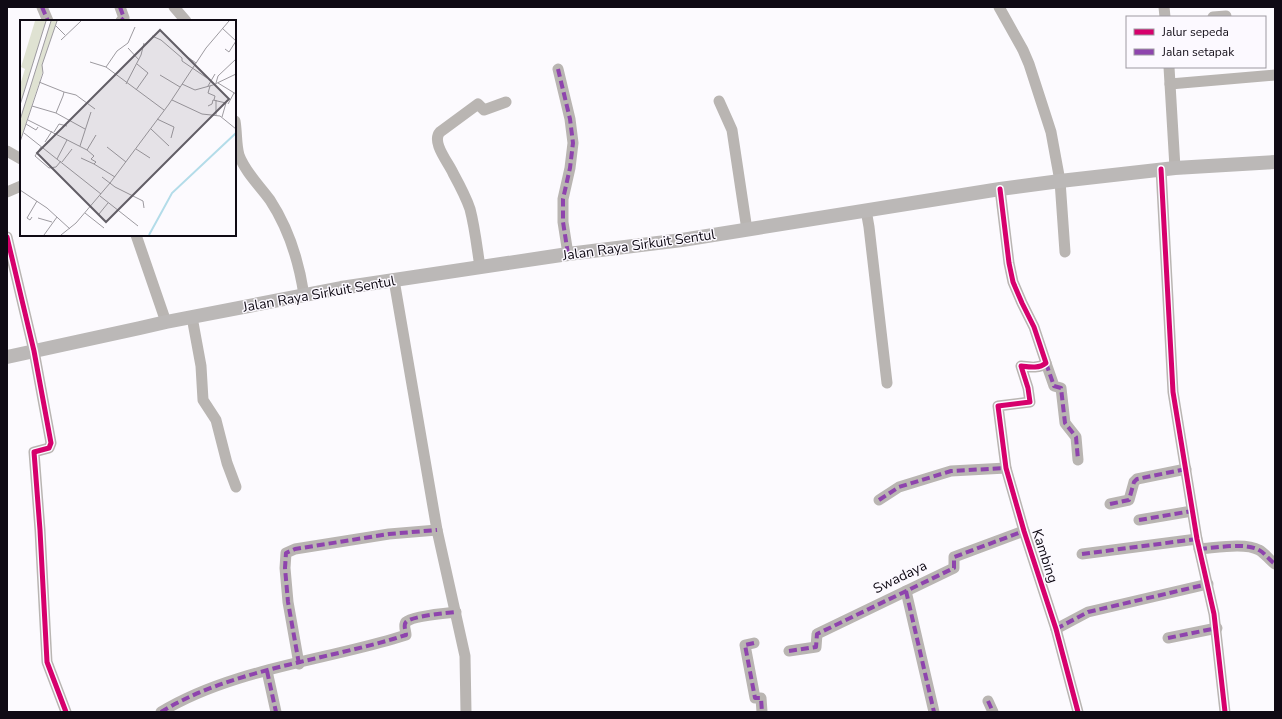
<svg xmlns="http://www.w3.org/2000/svg" width="1282" height="719" font-family="'Nunito Sans',sans-serif">
	<style>
		.lines { fill: none; stroke-linecap: round; stroke-linejoin: round }
		.minor { stroke: #b9b5b2; stroke-width: 11 }
		.major { stroke: #bbb8b7; stroke-width: 14 }
		.quiet { stroke: #8e44ad; stroke-width: 4; stroke-dasharray: 8 4; stroke-linecap: butt }
		.cycleway-casing { stroke: #fcf9ff; stroke-width: 8 }
		.cycleway { stroke: #d6006c; stroke-width: 5 }
		.labels { text-anchor: middle; dominant-baseline: central; stroke-width: 3; stroke-linejoin: round; paint-order: stroke }
		.street-label { font-size: 14px; fill: #0f0a14; stroke: #fcf9ff }
		.inset-river { fill: none; stroke: #b3dce9; stroke-width: 2 }
		.inset-road { fill: none; stroke: #9d9aa0; stroke-width: 1 }
		.view { fill: #625e66; fill-opacity: 0.15; stroke: #625e66; stroke-width: 2 }
		.inset-edge { fill: none; stroke: #0f0a14; stroke-width: 2 }
	</style>
	<rect width="100%" height="100%" fill="#fcfafe"/>
	<g class="lines">
		<g class="minor">
			<path d="M 42,7 L 48,21"/>
			<path d="M 120,7 L 124,18 L 121,21"/>
			<path d="M 174,7 L 186,21"/>
			<path d="M 999,7 L 1023,50 L 1029,64 L 1051,132 L 1060,181 L 1065,252"/>
			<path d="M 1164,7 L 1165,17"/>
			<path d="M 1213,17 L 1226,16"/>
			<path d="M 1169,67 L 1175,168"/>
			<path d="M 558,69 L 570,119 L 573,143 L 570,168 L 563,199 L 563,222 L 568,254"/>
			<path d="M 1170,84 L 1275,75"/>
			<path d="M 719,101 L 732,130 L 747,230"/>
			<path d="M 235,121 C 237,132 236,145 239,155 C 245,172 260,186 270,200 C 289,229 299,262 304,295"/>
			<path d="M 7,151 L 21,159"/>
			<path d="M 1161,169 L 1173,392 L 1197,539 L 1214,614 L 1225,712"/>
			<path d="M 1000,189 L 1009,263 L 1013,282 L 1022,303 L 1034,327 L 1046,363 C 1039,369 1029,367 1021,366 L 1028,388 L 1030,402 L 998,406 L 1006,468 L 1024,531 L 1056,629 L 1078,712"/>
			<path d="M 7,192 L 21,186"/>
			<path d="M 866,210 L 869,227 L 887,383"/>
			<path d="M 136,235 L 166,322"/>
			<path d="M 7,237 L 34,351 L 51,443 L 49,448 L 34,452 L 40,530 L 47,662 L 66,712"/>
			<path d="M 480,267 C 477,248 475,228 470,209 C 466,197 459,184 453,173 C 448,162 431,142 440,132 L 478,104 L 484,110 L 506,102"/>
			<path d="M 394,280 L 437,530 L 465,656 L 466,712"/>
			<path d="M 192,317 L 201,366 L 203,400 L 216,420 L 227,463 L 236,487"/>
			<path d="M 1046,363 L 1054,386 L 1061,388 L 1065,423 L 1076,437 L 1078,460"/>
			<path d="M 879,500 L 899,487 L 951,471 L 1006,468"/>
			<path d="M 1110,504 L 1129,500 L 1134,482 L 1137,479 L 1186,469"/>
			<path d="M 1139,520 L 1192,511"/>
			<path d="M 1199,549 C 1215,548 1245,542 1259,550 C 1265,553 1269,560 1275,564"/>
			<path d="M 1082,554 L 1197,539"/>
			<path d="M 906,591 L 934,712"/>
			<path d="M 1056,629 L 1088,612 L 1208,584"/>
			<path d="M 1168,638 L 1217,628"/>
			<path d="M 754,643 L 745,645 L 755,698 L 761,698 L 762,712"/>
			<path d="M 789,651 L 816,647 L 817,634 L 954,568 L 954,557 L 1024,531"/>
			<path d="M 299,664 L 288,602 L 285,568 L 286,553 L 295,549 L 389,534 L 437,530"/>
			<path d="M 267,671 L 276,712"/>
			<path d="M 988,701 L 993,712"/>
			<path d="M 161,712 C 228,671 318,661 393,639 L 406,635 C 406,631 403,625 406,622 C 412,616 446,613 456,612"/>
		</g>
		<path class="major" d="M 7,357 L 140,328 L 166,322 L 341,288 L 568,254 L 682,240 L 757,228 L 1000,189 L 1060,181 L 1175,168 L 1275,162"/>
		<g class="quiet">
			<path d="M 42,7 L 48,21"/>
			<path d="M 120,7 L 124,18 L 121,21"/>
			<path d="M 558,69 L 570,119 L 573,143 L 570,168 L 563,199 L 563,222 L 568,254"/>
			<path d="M 1046,363 L 1054,386 L 1061,388 L 1065,423 L 1076,437 L 1078,460"/>
			<path d="M 879,500 L 899,487 L 951,471 L 1006,468"/>
			<path d="M 1110,504 L 1129,500 L 1134,482 L 1137,479 L 1186,469"/>
			<path d="M 1139,520 L 1192,511"/>
			<path d="M 1199,549 C 1215,548 1245,542 1259,550 C 1265,553 1269,560 1275,564"/>
			<path d="M 1082,554 L 1197,539"/>
			<path d="M 906,591 L 934,712"/>
			<path d="M 1056,629 L 1088,612 L 1208,584"/>
			<path d="M 1168,638 L 1217,628"/>
			<path d="M 754,643 L 745,645 L 755,698 L 761,698 L 762,712"/>
			<path d="M 789,651 L 816,647 L 817,634 L 954,568 L 954,557 L 1024,531"/>
			<path d="M 299,664 L 288,602 L 285,568 L 286,553 L 295,549 L 389,534 L 437,530"/>
			<path d="M 267,671 L 276,712"/>
			<path d="M 988,701 L 993,712"/>
			<path d="M 161,712 C 228,671 318,661 393,639 L 406,635 C 406,631 403,625 406,622 C 412,616 446,613 456,612"/>
		</g>
		<defs>
			<g id="cycleway">
				<path d="M 1161,169 L 1173,392 L 1197,539 L 1214,614 L 1225,712"/>
				<path d="M 1000,189 L 1009,263 L 1013,282 L 1022,303 L 1034,327 L 1046,363 C 1039,369 1029,367 1021,366 L 1028,388 L 1030,402 L 998,406 L 1006,468 L 1024,531 L 1056,629 L 1078,712"/>
				<path d="M 7,237 L 34,351 L 51,443 L 49,448 L 34,452 L 40,530 L 47,662 L 66,712"/>
			</g>
		</defs>
		<use href="#cycleway" class="cycleway-casing"/>
		<use href="#cycleway" class="cycleway"/>
	</g>
	<g class="labels">
		<g class="street-label">
			<text transform="translate(639 245) rotate(-8)">Jalan Raya Sirkuit Sentul</text>
			<text transform="translate(319 294) rotate(-10)">Jalan Raya Sirkuit Sentul</text>
			<text transform="translate(1045 556) rotate(72)">Kambing</text>
			<text transform="translate(900 577) rotate(-26)">Swadaya</text>
		</g>
	</g>
	<g transform="translate(20 20)">
		<rect width="216" height="216" fill="#fcfafe"/>
		<path d="M 15,1 L 26,1 L 0,85 L 0,65 L 5,49 L 1,47 ZM 31,1 L 37,1 L 22,45 L 23,51 L 0,122 L 0,100 Z" fill="#dfe2d2"/>
		<path class="inset-river" d="M 129,215 L 152,173 L 216,113"/>
		<path class="inset-road" d="M 36,6 L 45,15M 202,8 L 216,21M 132,16 L 141,20 L 162,38 L 162,41 L 187,58M 41,20 L 61,1M 108,28 L 119,40M 205,29 L 209,32 L 216,21M 162,33 L 176,43M 70,42 L 86,47 L 144,90M 86,47 L 97,31 L 108,23 L 115,7M 140,55 L 160,67M 196,63 L 198,56 L 216,39M 198,63 L 216,74M 106,64 L 121,35 L 124,23M 162,64 L 175,70 L 193,65 L 216,54M 188,66 L 195,54M 190,66 L 188,73 L 195,76 L 194,80M 116,70 L 128,53 L 117,44M 44,72 L 56,75 L 75,89M 152,80 L 182,94 L 200,96 L 216,109M 196,80 L 196,95M 208,84 L 214,73M 0,85 L 26,1M 12,86 L 36,93 L 43,76 L 44,72 L 19,62M 188,86 L 192,84 L 193,80 L 206,83 L 202,97M 36,93 L 65,109M 137,99 L 154,107 L 151,118M 0,100 L 31,1M 8,100 L 67,130 L 74,136 L 71,139 L 76,142 L 74,144 L 95,157M 6,104 L 16,110 L 18,107M 131,109 L 149,126M 34,112 L 39,104 L 47,106M 4,113 L 81,174M 0,122 L 23,53 L 22,45 L 37,1M 25,122 L 32,111M 60,126 L 71,92M 21,127 L 15,136 L 29,148 L 36,147 L 41,141M 87,127 L 106,142M 116,129 L 130,138M 67,130 L 76,115M 61,138 L 74,144M 37,139 L 47,120M 42,142 L 52,129M 82,157 L 95,167 L 123,181 L 124,188M 0,170 L 27,188 L 50,209M 80,176 L 118,206M 65,193 L 84,208M 79,194 L 88,183M 12,197 L 10,200 L 7,198 L 17,181M 18,198 L 32,202M 24,215 L 37,197M 41,215 L 56,203 L 90,163 L 149,84 L 186,28 L 209,1"/>
		<path class="view" d="M 140,10 L 209,79 L 86,202 L 17,133 Z"/>
		<rect width="216" height="216" class="inset-edge"/>
	</g>
	<rect width="1282" height="719" fill="none" stroke="#0f0a14" stroke-width="16"/>
	<rect x="1126" y="16" width="140" height="52" fill="#fcf9ff" stroke="#9d99a1"/>
	<rect x="1134" y="29" width="20" height="6" fill="#d6006c" stroke="#9d99a1"/>
	<text x="1162" y="36" font-size="12" fill="#0f0a14">Jalur sepeda</text>
	<rect x="1134" y="49" width="20" height="6" fill="#8e44ad" stroke="#9d99a1"/>
	<text x="1162" y="56" font-size="12" fill="#0f0a14">Jalan setapak</text>
</svg>
